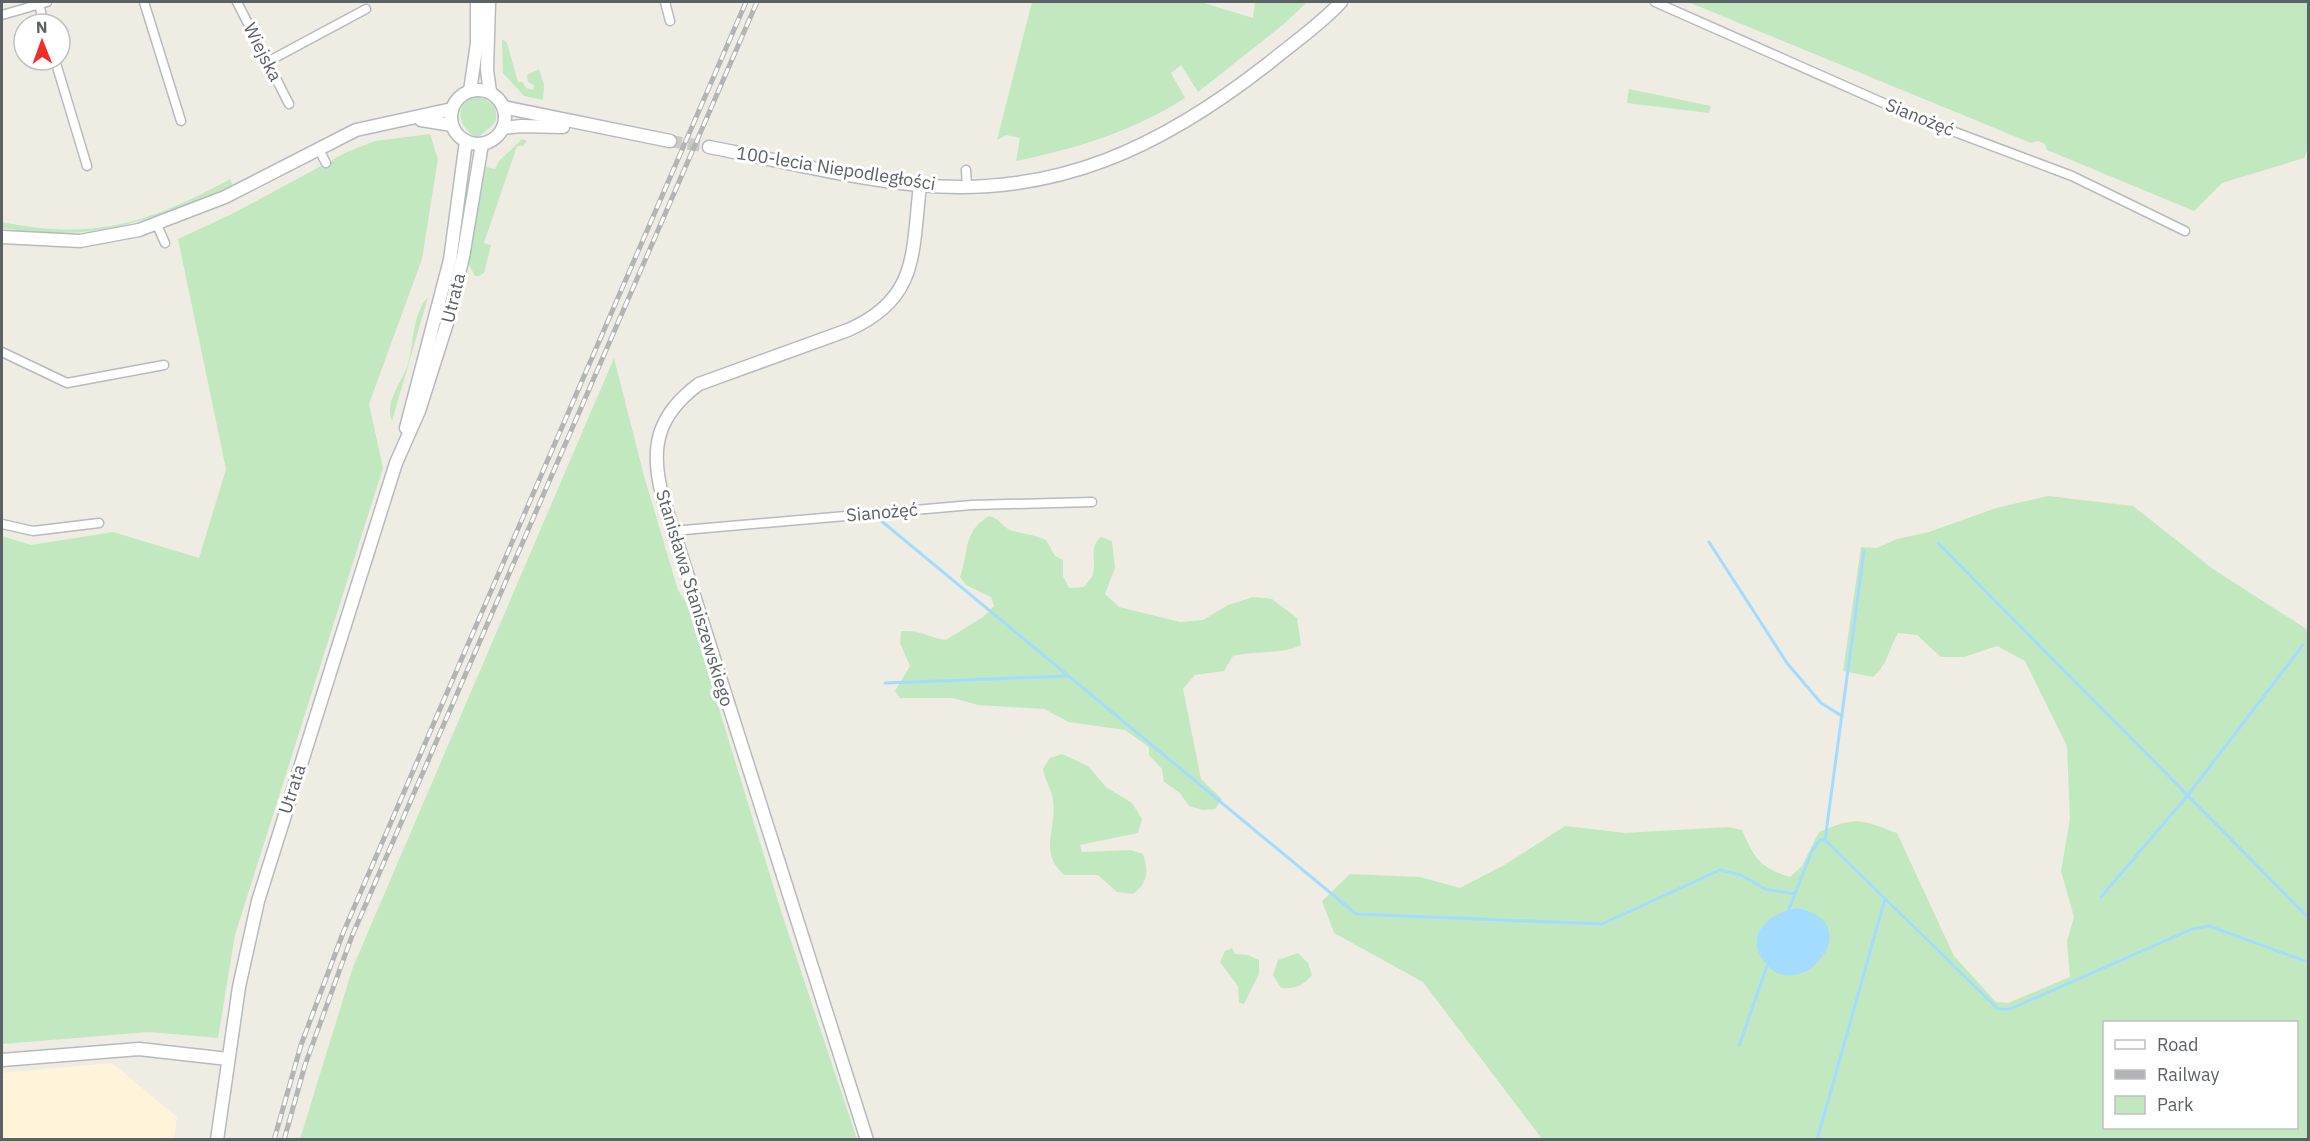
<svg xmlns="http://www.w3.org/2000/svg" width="2310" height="1141" font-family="'IBM Plex Sans',sans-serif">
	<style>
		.commercial { fill: #fff4d9 }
		.green { fill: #c2e8c0; fill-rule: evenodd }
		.water { fill: #a4dcff }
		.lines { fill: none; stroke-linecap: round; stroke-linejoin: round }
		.stream { stroke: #a4dcff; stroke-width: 3 }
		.secondary-tunnel { stroke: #cac9c4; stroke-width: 12; stroke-dasharray: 12 6; stroke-linecap: butt }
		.street-casing { stroke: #b7babf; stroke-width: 11 }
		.secondary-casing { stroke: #b6babf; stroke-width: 15 }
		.street { stroke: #fff; stroke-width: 8 }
		.secondary { stroke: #fff; stroke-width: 12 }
		.rail-casing { stroke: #b3b4b5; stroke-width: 5 }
		.rail { stroke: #fff; stroke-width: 3; stroke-dasharray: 9; stroke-linecap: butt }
		.labels { text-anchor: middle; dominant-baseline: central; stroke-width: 6; stroke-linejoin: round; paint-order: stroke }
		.street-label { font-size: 18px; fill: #5c6165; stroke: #fff }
	</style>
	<rect width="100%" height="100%" fill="#efece4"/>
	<path class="commercial" d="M 112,1063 L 177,1117 L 174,1139 L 2,1139 L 2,1073 Z"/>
	<g class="green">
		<path d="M 1032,2 L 1201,2 L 1253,18 L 1255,2 L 1307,2 L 1284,24 L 1198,92 L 1181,65 L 1171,73 L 1185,98 C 1134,131 1075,149 1016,161 L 1020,138 L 1006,135 L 997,140 Z"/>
		<path d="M 1688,2 L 2308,2 L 2308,149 L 2304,158 L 2222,183 L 2194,211 L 2047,150 L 2045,144 L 2038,141 L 2031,143 Z"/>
		<path d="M 502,39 L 507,43 L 518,82 L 522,82 L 526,88 L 533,90 L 534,85 L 528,82 L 527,75 L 539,69 L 544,85 L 543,100 L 524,96 L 503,73 Z"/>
		<path d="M 1629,89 L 1711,106 L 1709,113 L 1627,103 Z"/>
		<path d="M 476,94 L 494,105 C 502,125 489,126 478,138 C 466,133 453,116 465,103 C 468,99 473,98 476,94 Z"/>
		<path d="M 430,134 L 438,159 L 422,259 L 369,404 L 383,468 L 235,935 L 218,1038 L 149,1032 L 2,1044 L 2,536 L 31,545 L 113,532 L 199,558 L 226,469 L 178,239 L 232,214 L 347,152 L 375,141 Z"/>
		<path d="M 522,139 L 527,141 L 523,146 L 517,146 L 484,243 L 491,245 L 484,273 L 479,276 L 475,276 L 468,263 L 482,166 L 495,169 L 499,161 Z"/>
		<path d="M 230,179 L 233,186 C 148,220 95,244 2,228 L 2,222 C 94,241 149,223 230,179 Z"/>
		<path d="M 428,297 L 392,421 C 384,401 402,383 408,364 C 414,344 412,314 428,297 Z"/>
		<path d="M 614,358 L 644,476 L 678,590 L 687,604 L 781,911 L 857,1139 L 300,1139 L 353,967 Z"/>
		<path d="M 2048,496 L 2133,506 L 2213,569 L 2308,630 L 2308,1139 L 1542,1139 L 1423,982 L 1334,933 L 1322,901 L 1350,874 L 1420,877 L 1460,888 L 1506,864 L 1565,826 L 1625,833 L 1728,827 L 1742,830 C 1755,859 1759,867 1790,877 L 1802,866 L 1819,832 C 1857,816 1859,819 1897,833 L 1954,956 L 1996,1002 L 2008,1003 L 2070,977 L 2067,941 L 2074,917 L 2061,871 L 2070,819 L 2067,746 L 2025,661 L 1997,646 L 1964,657 L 1941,657 L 1917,635 L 1898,633 C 1889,648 1887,666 1873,677 L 1843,671 L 1861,547 L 1877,548 L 1897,539 L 1929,532 L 1996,508 ZM 2104,1022 L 2296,1022 L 2296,1128 L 2104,1128 Z"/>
		<path d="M 989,516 C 1000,518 1003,529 1013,531 C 1025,534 1035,535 1046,540 L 1055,556 L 1063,560 L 1063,576 L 1069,588 L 1084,587 C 1087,583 1092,578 1093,574 C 1097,560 1088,548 1101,537 L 1112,541 L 1115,568 L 1105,594 L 1119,607 L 1180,622 L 1203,620 L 1228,605 L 1253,597 L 1272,599 L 1297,618 L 1301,645 C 1280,655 1256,650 1233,656 L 1224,671 L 1195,675 L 1183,689 L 1201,779 L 1222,799 L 1215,809 L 1203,810 L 1189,806 L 1180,793 L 1164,782 L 1162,769 L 1149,755 L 1149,747 L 1125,730 L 1069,722 L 1044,709 L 978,705 L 953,698 L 900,698 L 895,691 L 910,666 L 900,643 L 901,631 C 922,630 927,637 946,640 L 983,617 L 994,606 L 991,597 L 966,585 L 960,577 C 970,549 962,533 989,516 Z"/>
		<path d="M 1062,754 L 1088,766 L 1106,787 L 1132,803 L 1142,819 L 1138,833 L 1080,845 L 1082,852 L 1130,850 L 1143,854 C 1149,872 1148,882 1133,894 L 1117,892 L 1098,875 L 1064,875 C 1038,851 1057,831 1053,800 C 1052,790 1045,781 1043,769 L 1050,758 Z"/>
		<path d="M 1232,948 L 1235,954 L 1248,955 L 1259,960 L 1259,974 L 1244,1004 L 1239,1003 L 1238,986 L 1220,962 L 1225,951 Z"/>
		<path d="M 1298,953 L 1308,963 L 1312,975 C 1302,986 1295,989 1281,988 L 1273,975 L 1278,960 Z"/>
	</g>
	<path class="water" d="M 1797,908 C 1871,923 1801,1004 1767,965 C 1742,937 1767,913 1797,908 Z"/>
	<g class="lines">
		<g class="stream">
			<path d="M 879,519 L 1356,914 L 1602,924 L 1720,870 L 1741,875 L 1765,889 L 1795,894"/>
			<path d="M 1709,542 L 1787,663 L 1821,703 L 1842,716"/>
			<path d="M 1938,543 L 2308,917"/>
			<path d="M 885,683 L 1068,676"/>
			<path d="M 1825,840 L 1864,551"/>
			<path d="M 2101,897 L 2188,795 L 2303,645"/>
			<path d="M 1789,909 L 1812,851 L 1820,840 L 1825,840 L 1998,1009 L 2010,1009 L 2192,929 L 2209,926 L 2308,962"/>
			<path d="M 1739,1046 L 1767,966"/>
			<path d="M 1817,1140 L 1885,899"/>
		</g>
		<path class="secondary-tunnel" d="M 670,141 L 709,147"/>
		<defs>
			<g id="street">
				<path d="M 144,2 L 181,121"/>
				<path d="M 237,2 L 289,104"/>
				<path d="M 665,2 L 670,21"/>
				<path d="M 1655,2 L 1915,117 L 2072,176 L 2185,231"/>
				<path d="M 39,4 L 44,24"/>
				<path d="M 2,15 L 47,2"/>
				<path d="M 55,60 L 87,166"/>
				<path d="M 269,61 L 366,9"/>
				<path d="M 318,148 L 326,163"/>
				<path d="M 966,170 L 967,186"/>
				<path d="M 157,225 L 165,243"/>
				<path d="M 2,352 L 67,383 L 164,365"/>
				<path d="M 2,524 L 33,531 L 99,523"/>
				<path d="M 673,531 L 972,505 L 1092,502"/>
			</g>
			<g id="secondary">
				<path d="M 489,2 L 487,70 L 490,92"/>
				<circle cx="478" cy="117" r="27"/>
				<path d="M 470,91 L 477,43 L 477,2"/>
				<path d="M 503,107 L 670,141"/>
				<path d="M 421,120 L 452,125"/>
				<path d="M 503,128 L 521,126 L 563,127"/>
				<path d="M 709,147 C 778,160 848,178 919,185 C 1057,198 1163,146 1269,63 C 1293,43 1320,25 1341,2"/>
				<path d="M 2,237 L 80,241 L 139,230 L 225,197 L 356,130 L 452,109"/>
				<path d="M 406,428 L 450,260 L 466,141"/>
				<path d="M 2,1060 L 139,1049 L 228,1059"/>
				<path d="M 217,1140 L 239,987 L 258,901 L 396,463 L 419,411 L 447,323 L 463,257 L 482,144"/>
				<path d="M 867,1140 L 663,498 C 649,448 657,415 699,384 L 848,330 C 919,299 912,253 920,185"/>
			</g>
		</defs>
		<use href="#street" class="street-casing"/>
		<use href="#secondary" class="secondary-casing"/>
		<use href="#street" class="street"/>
		<use href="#secondary" class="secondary"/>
		<defs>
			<g id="rail">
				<path d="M 274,1140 L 301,1045 L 343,933 L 746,2"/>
				<path d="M 284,1140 L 305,1065 L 352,936 L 757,2"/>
			</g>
		</defs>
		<use href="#rail" class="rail-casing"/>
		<use href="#rail" class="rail"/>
	</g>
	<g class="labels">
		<g class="street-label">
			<text transform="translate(263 52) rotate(63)">Wiejska</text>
			<text transform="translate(1920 117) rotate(22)">Sianożęć</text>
			<text transform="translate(836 168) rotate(9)">100-lecia Niepodległości</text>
			<text transform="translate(453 298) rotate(-76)">Utrata</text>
			<text transform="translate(882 512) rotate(-5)">Sianożęć</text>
			<text transform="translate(695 598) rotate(73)">Stanisława Staniszewskiego</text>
			<text transform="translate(292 789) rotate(-72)">Utrata</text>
		</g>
	</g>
	<rect width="2310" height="1141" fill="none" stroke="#5c6165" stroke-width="6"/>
	<rect x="2103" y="1021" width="195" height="108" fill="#ffffff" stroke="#bec0c1" stroke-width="1.5"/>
	<rect x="2115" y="1040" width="30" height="9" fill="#ffffff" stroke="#bec0c1" stroke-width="1.5"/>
	<text x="2157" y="1051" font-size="18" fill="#5c6165">Road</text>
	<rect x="2115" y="1070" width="30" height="9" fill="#b3b4b5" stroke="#bec0c1" stroke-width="1.5"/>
	<text x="2157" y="1081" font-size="18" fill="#5c6165">Railway</text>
	<rect x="2115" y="1096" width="30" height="18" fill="#c2e8c0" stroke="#bec0c1" stroke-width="1.5"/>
	<text x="2157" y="1111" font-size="18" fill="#5c6165">Park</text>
	<g transform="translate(42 42) rotate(359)"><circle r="28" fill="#ffffff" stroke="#bec0c1" stroke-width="1.5"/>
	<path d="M0-4.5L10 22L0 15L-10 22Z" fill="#f02f29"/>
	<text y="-9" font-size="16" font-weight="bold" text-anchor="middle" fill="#5c6165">N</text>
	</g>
</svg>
